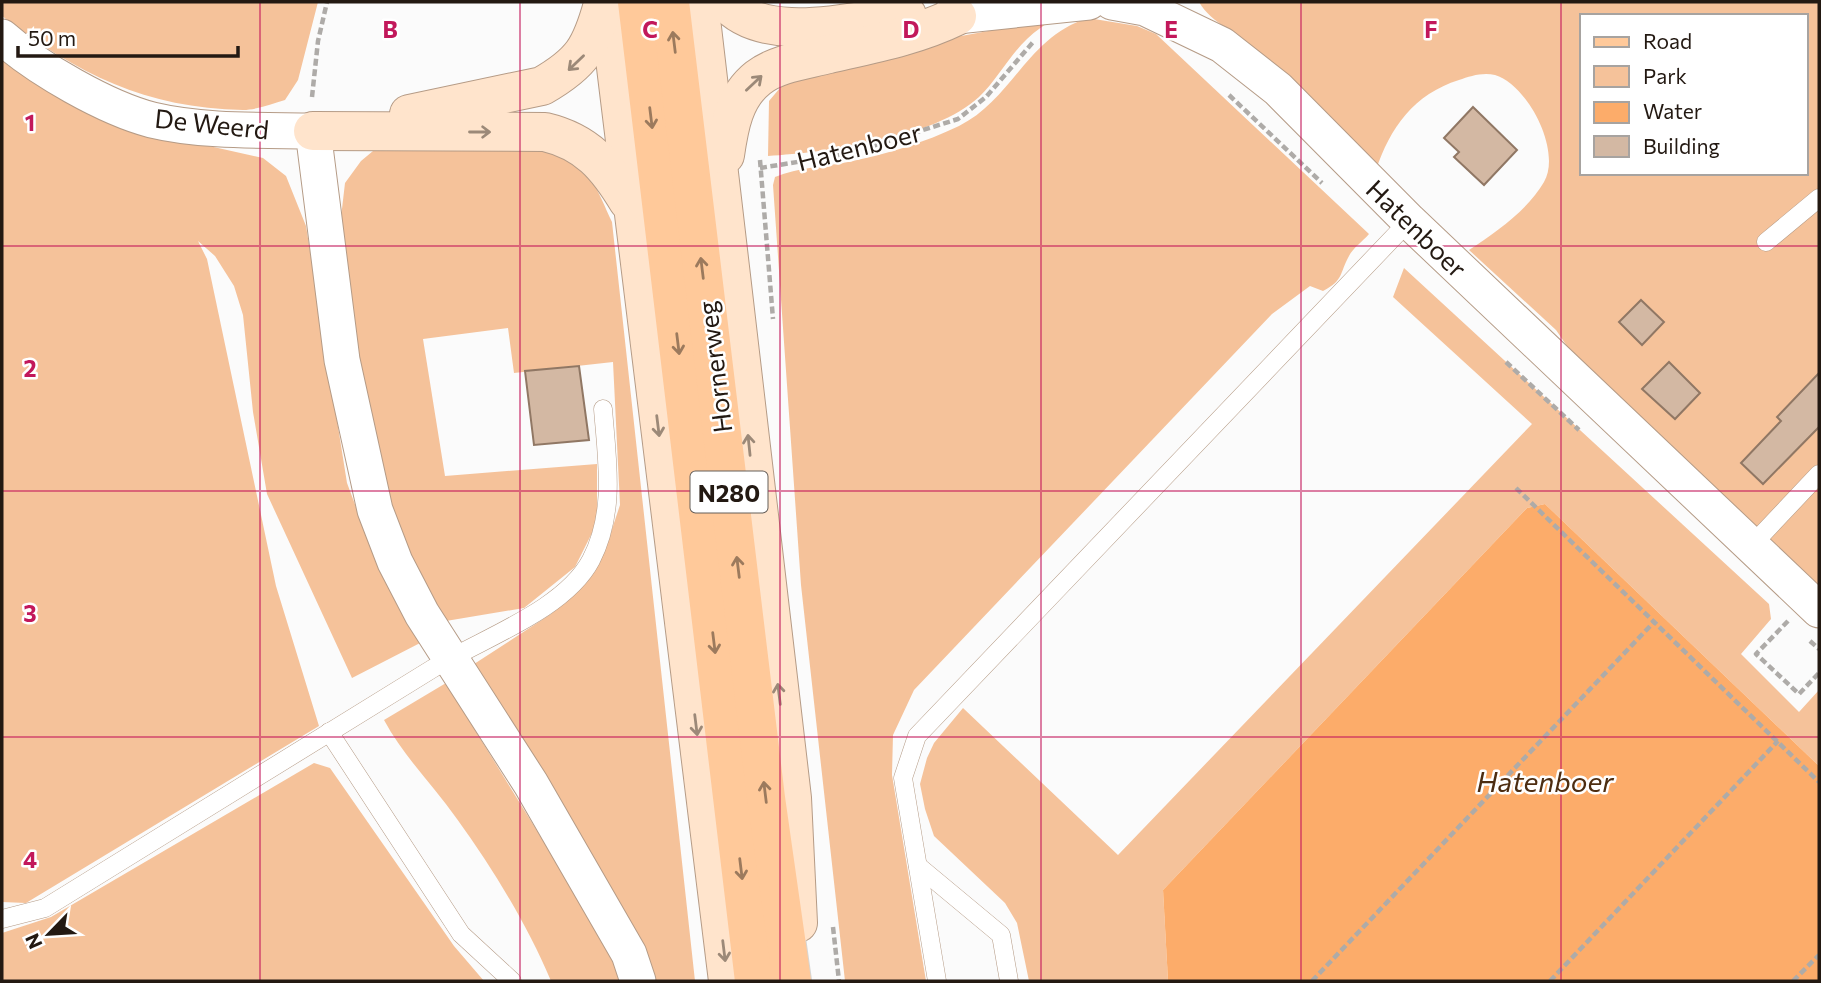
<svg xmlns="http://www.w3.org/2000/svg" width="1821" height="983" font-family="Commissioner,sans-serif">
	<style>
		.green { fill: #f5c29a; fill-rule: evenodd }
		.water { fill: #fcac6a }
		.building { fill: #d3b8a3; stroke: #907764; stroke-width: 2 }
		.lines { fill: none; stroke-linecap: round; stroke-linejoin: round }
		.service-casing { stroke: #b59b86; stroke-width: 19 }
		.minor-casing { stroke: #b59b86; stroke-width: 37 }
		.secondary-casing { stroke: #b59b86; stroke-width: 40 }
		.primary-casing { stroke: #d7d6d4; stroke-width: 40 }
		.path { stroke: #aeaba8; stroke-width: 4.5; stroke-dasharray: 7 3.5; stroke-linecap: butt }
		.service { stroke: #fff; stroke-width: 18 }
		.minor { stroke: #fff; stroke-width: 35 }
		.secondary { stroke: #ffe4cc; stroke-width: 38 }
		.primary { stroke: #ffc99a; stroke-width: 38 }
		.oneway { stroke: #9c7a5d }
		.oneway2 { stroke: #9c8978 }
		.grid { fill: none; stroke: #c2185b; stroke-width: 2; stroke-opacity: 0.55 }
		.labels { text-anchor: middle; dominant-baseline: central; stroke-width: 5; stroke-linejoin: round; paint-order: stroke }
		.shield { fill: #fff; stroke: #655e59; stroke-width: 2 }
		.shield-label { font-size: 24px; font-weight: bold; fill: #231912 }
		.street-label { font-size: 26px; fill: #231912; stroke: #fff }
		.water-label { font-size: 28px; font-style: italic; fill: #4d2d11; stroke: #fff }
		.grid-label { font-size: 23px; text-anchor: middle; font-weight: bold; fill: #c2185b; stroke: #fff; stroke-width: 5; stroke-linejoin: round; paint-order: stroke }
	</style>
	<rect width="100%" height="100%" fill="#fbfbfb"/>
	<g class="green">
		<path d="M 2,2 L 318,2 L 298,80 L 285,100 C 272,104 256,110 243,110 C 146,108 77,74 2,16 Z"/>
		<path d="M 1199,2 L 1819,2 L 1819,591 L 1569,349 L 1556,330 L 1469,250 C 1496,232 1527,211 1544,182 C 1562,151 1528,85 1495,75 C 1483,72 1470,76 1459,80 C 1414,94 1390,128 1376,170 C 1336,129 1298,88 1256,50 C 1237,32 1212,24 1199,2 ZM 1581,16 L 1805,16 L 1805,173 L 1581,173 Z"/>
		<path d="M 1088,18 L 1137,26 L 1156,34 L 1369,234 C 1363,241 1353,248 1349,256 C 1339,274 1344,280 1323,291 L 1310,286 L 1272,314 L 914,690 L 893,735 L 892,775 L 926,981 L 845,981 L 801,585 L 773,185 L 775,177 C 799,167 823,167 848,162 C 884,155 926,142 959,126 C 1012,100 1027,37 1088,18 Z"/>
		<path d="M 1053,19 C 1045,25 1035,31 1027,39 C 1009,56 997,80 979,97 C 933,139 828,152 768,156 L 769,101 L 785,82 L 907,46 Z"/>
		<path d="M 2,59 L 55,96 L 111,124 L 263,158 L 286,176 L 306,226 L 347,483 L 369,542 L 422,642 L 352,678 L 267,494 L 253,412 L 243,315 L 234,286 L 215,256 L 198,241 L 207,259 L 276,586 L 319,726 L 26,903 L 2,902 Z"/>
		<path d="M 379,146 C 422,146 548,136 576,161 C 594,177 602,201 612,222 L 695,981 L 653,981 L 471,666 L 551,614 L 583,586 L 605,550 L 620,505 L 613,362 L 514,373 L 508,328 L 423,339 L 445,476 L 597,464 L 597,523 L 575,567 L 524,608 L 440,622 L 387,505 L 348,325 L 340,226 L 345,183 L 361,161 Z"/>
		<path d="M 1404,268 L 1769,604 L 1771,619 L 1741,654 L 1799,712 L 1819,690 L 1819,766 L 1545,504 L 1527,508 L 1163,890 L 1168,981 L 1029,981 L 1017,923 L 1005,903 L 934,836 L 925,809 L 920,784 L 927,758 L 934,743 L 963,708 L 1118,855 L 1532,424 L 1393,297 Z"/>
		<path d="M 446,683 L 579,899 L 623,981 L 551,981 C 527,924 493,869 457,819 C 433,785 404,757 384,720 Z"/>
		<path d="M 314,763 L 330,768 L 454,946 L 484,981 L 2,981 L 2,933 L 51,917 Z"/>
	</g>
	<path class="water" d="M 1545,504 L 1819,766 L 1819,981 L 1168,981 L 1163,890 L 1527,508 Z"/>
	<g class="building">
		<path d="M 1473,107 L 1517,150 L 1484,185 L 1454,157 L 1459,152 L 1444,138 Z"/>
		<path d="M 1641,300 L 1664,322 L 1642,345 L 1619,322 Z"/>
		<path d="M 1669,362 L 1700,393 L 1675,419 L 1642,389 Z"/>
		<path d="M 579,366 L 589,440 L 534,445 L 525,371 Z"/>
		<path d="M 1819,373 L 1819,427 L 1763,484 L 1741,463 L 1781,421 L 1777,417 Z"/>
	</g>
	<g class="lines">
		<defs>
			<g id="service">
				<path d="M 1766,242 L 1819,198"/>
				<path d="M 1752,545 L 1819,474"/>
				<path d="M 329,732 L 461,934 L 512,981"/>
				<path d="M 918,866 L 1001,935 L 1009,981"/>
				<path d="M 2,919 L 45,908 C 174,828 303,748 432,669 C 480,639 564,611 591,560 C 616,512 607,460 603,409"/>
				<path d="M 937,981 L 903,778 L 917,736 L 1409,221"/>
			</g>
			<g id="minor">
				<path d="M 955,2 L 957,16 L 1089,2"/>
				<path d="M 1112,2 L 1145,8 L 1222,45 L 1278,89 L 1409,221 L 1819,610"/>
				<path d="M 2,37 C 38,69 106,108 152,120 C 202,132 262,130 313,131 L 342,360 L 375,510 L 395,562 L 422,614 L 531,784 L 629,954 L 638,981"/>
			</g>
			<g id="secondary">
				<path d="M 608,2 L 728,981"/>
				<path d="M 699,2 L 792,798 L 798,923"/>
				<path d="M 726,2 C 765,46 853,20 907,15"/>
				<path d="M 409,114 L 542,86 C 582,63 591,48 603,4"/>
				<path d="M 313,131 L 545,132 C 587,142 607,166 628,201"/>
				<path d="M 725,155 C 729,127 734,97 758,78 C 777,63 806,60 829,54 C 873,44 916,36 957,16"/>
			</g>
			<g id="primary">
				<path d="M 637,2 L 754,981"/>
				<path d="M 670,2 L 766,798 L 792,981"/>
			</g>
		</defs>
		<use href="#service" class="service-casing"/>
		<use href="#minor" class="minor-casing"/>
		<use href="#secondary" class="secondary-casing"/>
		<use href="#primary" class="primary-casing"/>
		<g class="path">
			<path d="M 1229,95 L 1322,183"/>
			<path d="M 312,97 L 318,41 L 327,2"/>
			<path d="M 760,160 L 773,319"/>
			<path d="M 760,168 L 847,154 L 958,119 L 986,97 L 1034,41"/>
			<path d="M 1506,362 L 1579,430"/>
			<path d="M 1516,488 L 1819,782"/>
			<path d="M 1788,621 L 1756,654 L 1799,694 L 1819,673"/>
			<path d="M 1810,641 L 1819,649"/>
			<path d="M 833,927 L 839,981"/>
			<path d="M 1312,981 L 1654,622"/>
			<path d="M 1550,981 L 1778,741"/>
			<path d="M 1793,981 L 1819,955"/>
		</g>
		<use href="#service" class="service"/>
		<use href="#minor" class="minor"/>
		<use href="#secondary" class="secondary"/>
		<use href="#primary" class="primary"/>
	</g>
	<defs><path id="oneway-shaft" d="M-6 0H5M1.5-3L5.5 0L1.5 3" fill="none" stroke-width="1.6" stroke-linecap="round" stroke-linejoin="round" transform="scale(1.75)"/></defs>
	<g class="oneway">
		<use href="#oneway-shaft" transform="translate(674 42) rotate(-97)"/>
		<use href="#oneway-shaft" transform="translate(651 118) rotate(83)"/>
		<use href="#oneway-shaft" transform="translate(702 268) rotate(-97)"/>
		<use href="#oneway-shaft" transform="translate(678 344) rotate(83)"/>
		<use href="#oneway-shaft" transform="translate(738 567) rotate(-97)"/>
		<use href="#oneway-shaft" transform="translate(714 643) rotate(83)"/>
		<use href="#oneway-shaft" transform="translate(765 792) rotate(-97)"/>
		<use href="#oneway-shaft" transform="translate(741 869) rotate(83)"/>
	</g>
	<g class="oneway2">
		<use href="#oneway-shaft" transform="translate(576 63) rotate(136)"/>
		<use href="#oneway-shaft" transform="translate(754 83) rotate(-43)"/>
		<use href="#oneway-shaft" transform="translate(480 132)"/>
		<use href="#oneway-shaft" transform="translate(658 426) rotate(83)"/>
		<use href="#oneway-shaft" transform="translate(749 445) rotate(-96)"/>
		<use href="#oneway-shaft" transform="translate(779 694) rotate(-97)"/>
		<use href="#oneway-shaft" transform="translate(696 725) rotate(83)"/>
		<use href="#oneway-shaft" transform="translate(724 951) rotate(83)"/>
	</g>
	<path class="grid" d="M 260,2 L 260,981M 520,2 L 520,981M 780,2 L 780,981M 1041,2 L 1041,981M 1301,2 L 1301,981M 1561,2 L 1561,981M 2,246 L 1819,246M 2,491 L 1819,491M 2,737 L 1819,737"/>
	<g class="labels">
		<rect class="shield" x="690.5" y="471.5" width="77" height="41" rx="5"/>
		<g class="shield-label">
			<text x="729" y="492">N280</text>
		</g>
		<g class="street-label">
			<text transform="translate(212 123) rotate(6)">De Weerd</text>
			<text transform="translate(859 146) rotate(-14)">Hatenboer</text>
			<text transform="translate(1417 228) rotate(44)">Hatenboer</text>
			<text transform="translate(714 367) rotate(-97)">Hornerweg</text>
		</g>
		<g class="water-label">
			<text x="1545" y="781">Hatenboer</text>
		</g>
	</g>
	<g class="grid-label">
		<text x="390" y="38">B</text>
		<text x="650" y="38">C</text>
		<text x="911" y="38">D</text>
		<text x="1171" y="38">E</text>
		<text x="1431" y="38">F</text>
		<text x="30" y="131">1</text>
		<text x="30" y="377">2</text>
		<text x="30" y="622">3</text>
		<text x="30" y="868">4</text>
	</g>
	<rect width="1821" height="983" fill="none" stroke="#231912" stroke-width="7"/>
	<rect x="1580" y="14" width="228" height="161" fill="#ffffff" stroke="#a7a3a0" stroke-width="2"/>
	<rect x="1594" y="37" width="35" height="10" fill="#ffc99a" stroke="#a7a3a0" stroke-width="2"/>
	<text x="1643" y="49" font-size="21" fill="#231912">Road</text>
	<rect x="1594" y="66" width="35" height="21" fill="#f5c29a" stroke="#a7a3a0" stroke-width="2"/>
	<text x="1643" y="84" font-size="21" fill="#231912">Park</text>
	<rect x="1594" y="102" width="35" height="21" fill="#fcac6a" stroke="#a7a3a0" stroke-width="2"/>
	<text x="1643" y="119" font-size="21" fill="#231912">Water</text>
	<rect x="1594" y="136" width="35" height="21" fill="#d3b8a3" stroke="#a7a3a0" stroke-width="2"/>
	<text x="1643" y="154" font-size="21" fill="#231912">Building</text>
	<g transform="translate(49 934) rotate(245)" stroke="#ffffff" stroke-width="5" paint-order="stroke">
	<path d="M0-5L12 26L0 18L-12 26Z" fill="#231912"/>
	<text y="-10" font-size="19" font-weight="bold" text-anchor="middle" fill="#231912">N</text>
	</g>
	<path d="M18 46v10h220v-10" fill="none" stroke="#231912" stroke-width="3.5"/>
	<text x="28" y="46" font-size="21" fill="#231912" stroke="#ffffff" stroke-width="5" paint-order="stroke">50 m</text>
</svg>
